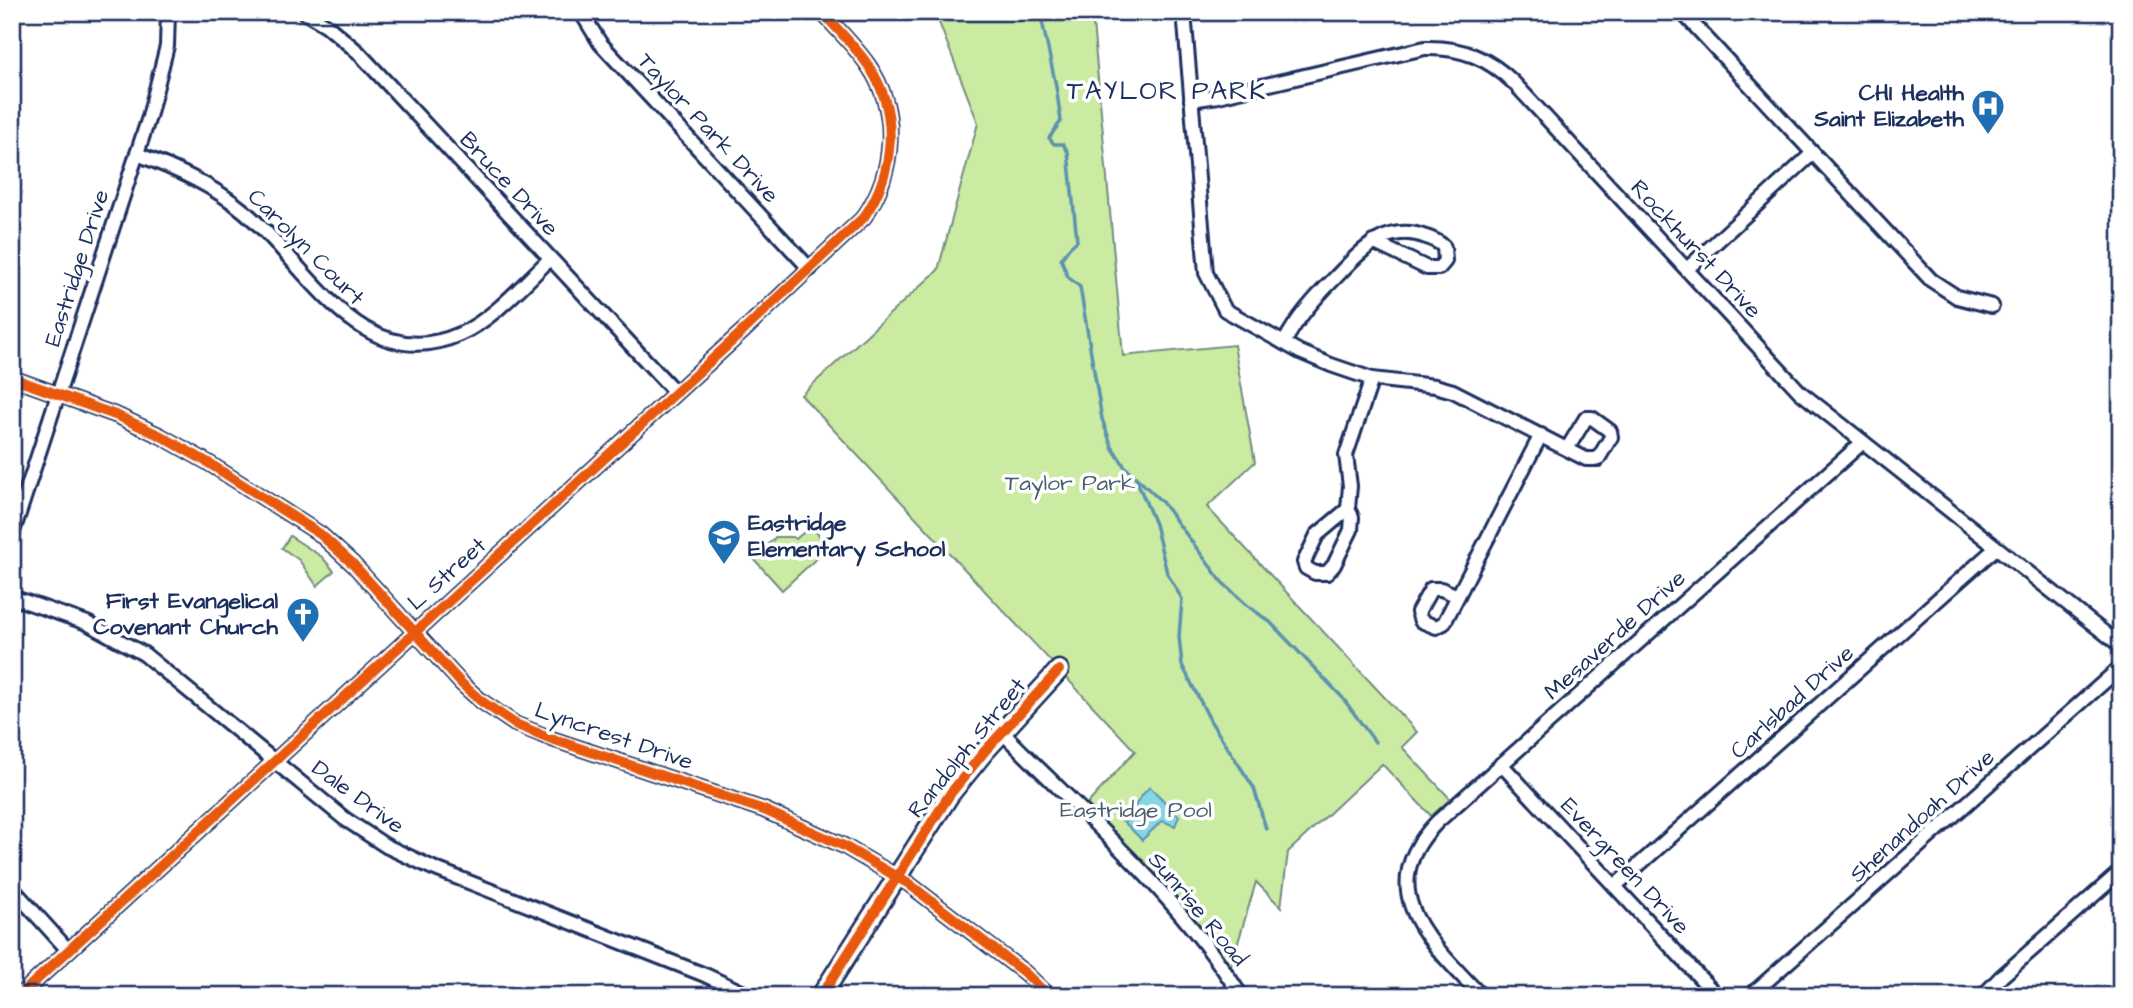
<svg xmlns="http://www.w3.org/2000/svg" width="2133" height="1008" font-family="'Architects Daughter',sans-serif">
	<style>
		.green { fill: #cbeaa2; stroke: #738c80; stroke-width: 2 }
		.water { fill: #87d6e5; stroke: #5c93af; stroke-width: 2 }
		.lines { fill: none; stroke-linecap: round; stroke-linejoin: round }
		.stream { stroke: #5c93af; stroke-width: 3.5 }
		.street-casing { stroke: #1b2f5e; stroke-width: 18 }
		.secondary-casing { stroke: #1b2f5e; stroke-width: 23 }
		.street { stroke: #fff; stroke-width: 12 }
		.secondary { stroke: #fff; stroke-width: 18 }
		.cycleway-casing { stroke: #fff; stroke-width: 15 }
		.cycleway { stroke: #e8590c; stroke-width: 10 }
		.labels { text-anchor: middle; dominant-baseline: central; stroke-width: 7; stroke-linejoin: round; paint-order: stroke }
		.poi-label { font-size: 23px; font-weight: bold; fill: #1b2f5e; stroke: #fff; text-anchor: end }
		.street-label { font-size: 23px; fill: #1b2f5e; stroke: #fff }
		.park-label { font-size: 23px; fill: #475e6f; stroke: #fff }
		.quarter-label { font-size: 26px; letter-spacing: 2px; fill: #1b2f5e; stroke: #fff }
	</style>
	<rect width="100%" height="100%" fill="#fff"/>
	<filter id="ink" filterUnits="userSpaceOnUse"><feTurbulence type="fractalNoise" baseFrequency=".0143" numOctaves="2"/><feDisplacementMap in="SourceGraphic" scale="14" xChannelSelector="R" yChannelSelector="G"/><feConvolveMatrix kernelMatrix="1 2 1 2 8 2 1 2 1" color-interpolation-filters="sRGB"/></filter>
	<g filter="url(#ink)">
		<g class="green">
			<path d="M 935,12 L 1092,12 L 1123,356 L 1234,345 L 1255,462 L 1207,507 L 1417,732 L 1402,747 L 1456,805 L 1437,822 L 1382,764 L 1288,852 L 1281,907 L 1256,882 L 1228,976 L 1081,811 L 1135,751 L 801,395 L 938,270 L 978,123 Z"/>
			<path d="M 811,526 L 829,547 L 782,590 L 753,558 L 776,537 L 793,537 L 796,539 Z"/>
			<path d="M 290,536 L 322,557 L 334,571 L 317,586 L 299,560 L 282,548 Z"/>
		</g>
		<path class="water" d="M 1150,787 L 1179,816 L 1175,826 L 1162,821 L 1142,840 L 1123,821 C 1135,810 1138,796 1150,787 Z"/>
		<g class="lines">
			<g class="stream">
				<path d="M 1040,12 L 1056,86 L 1061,121 L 1049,138 L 1054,144 L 1063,144 L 1068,152 L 1077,241 L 1070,247 L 1061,259 L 1068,277 L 1080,287 L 1102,419 L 1112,447 L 1125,467 L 1162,502 L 1222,582 L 1248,606 L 1270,622 L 1342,697 L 1375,742"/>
				<path d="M 1136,479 L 1155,524 L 1167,573 L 1182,599 L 1179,637 L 1182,665 L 1211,722 L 1254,788 L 1266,829"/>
			</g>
			<defs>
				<g id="street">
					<path d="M 304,12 L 326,25 L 358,52 L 675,392"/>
					<path d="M 581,12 L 600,43 L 810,269"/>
					<path d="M 1184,12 L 1206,273 L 1225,310 L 1300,352 L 1331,365 L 1372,379 L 1435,386 L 1453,391 L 1586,459 L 1598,459 L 1611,437 L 1610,431 L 1592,418 L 1586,418 L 1567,449"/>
					<path d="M 1682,12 L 1931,280 L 1957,297 L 1992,306"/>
					<path d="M 1191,100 L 1218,96 L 1425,48 C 1461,47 1489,58 1514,83 L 1800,392 L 2121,646"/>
					<path d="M 137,154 C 176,169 213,185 245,212 C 308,265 361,378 460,334 C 495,318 523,284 550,259"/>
					<path d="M 1687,269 L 1813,153"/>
					<path d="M 1284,343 C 1297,318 1314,299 1334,279 C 1359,253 1386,221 1426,237 C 1433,239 1439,242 1444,247 L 1445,261 L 1439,268 L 1427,268 L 1373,242"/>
					<path d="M 12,378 L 118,416 L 161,436 L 207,462 L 320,534 L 353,564 L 461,683 L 481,701 L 515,724 L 552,739 L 764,810 L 844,846 L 909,884 L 1025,973 L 1049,996"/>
					<path d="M 1348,509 L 1317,535 L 1304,562 L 1306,568 L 1315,573 L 1327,573 L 1334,565 L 1351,530 L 1352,517 L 1348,509 L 1350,486 L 1346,455 L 1372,379"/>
					<path d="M 12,535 L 149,117 L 167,46 L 168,12"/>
					<path d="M 1458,596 L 1441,589 L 1431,589 L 1418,612 L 1421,621 L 1436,627 L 1444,623 L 1533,450 L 1541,435"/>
					<path d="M 12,597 L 87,623 L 144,654 L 345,819 L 386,846 L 433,868 L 705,975 L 750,996"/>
					<path d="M 1002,732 C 1085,816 1178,895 1241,996"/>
					<path d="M 1501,764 L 1717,996"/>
					<path d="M 1615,886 L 1996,548"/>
					<path d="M 12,888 L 68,950"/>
					<path d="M 19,996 L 742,332 L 864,217 C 895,172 900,111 868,65 C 855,46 837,29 822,12"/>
					<path d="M 1481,996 C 1433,944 1369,892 1437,822 L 1863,442"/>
					<path d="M 1750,996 L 2121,667"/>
					<path d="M 1983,996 L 2001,977 L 2121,871"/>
				</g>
				<path id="secondary" d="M 821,996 L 950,794 L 984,752 L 1059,670"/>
			</defs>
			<use href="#street" class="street-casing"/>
			<use href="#secondary" class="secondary-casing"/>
			<use href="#street" class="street"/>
			<use href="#secondary" class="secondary"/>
			<defs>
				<g id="cycleway">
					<path d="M 12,378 L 118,416 L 161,436 L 207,462 L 320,534 L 353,564 L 461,683 L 481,701 L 515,724 L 552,739 L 764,810 L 844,846 L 909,884 L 1025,973 L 1049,996"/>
					<path d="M 19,996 L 742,332 L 864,217 C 895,172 900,111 868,65 C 855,46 837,29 822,12"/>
					<path d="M 821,996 L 950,794 L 984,752 L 1059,670"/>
				</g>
			</defs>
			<use href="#cycleway" class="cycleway-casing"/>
			<use href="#cycleway" class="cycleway"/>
		</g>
	</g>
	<defs>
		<symbol id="hospital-pin" viewBox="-11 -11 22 30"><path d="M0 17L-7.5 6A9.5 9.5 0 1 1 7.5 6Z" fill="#1f6fb2" stroke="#fff"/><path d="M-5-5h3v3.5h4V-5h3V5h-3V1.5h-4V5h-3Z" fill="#fff"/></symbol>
		<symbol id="school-pin" viewBox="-11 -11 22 30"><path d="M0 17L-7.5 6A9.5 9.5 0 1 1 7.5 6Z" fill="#1f6fb2" stroke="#fff"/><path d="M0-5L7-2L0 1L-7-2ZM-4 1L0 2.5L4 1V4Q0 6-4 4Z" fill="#fff"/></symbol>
		<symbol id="church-pin" viewBox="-11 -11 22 30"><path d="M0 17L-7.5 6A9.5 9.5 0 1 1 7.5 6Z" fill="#1f6fb2" stroke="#fff"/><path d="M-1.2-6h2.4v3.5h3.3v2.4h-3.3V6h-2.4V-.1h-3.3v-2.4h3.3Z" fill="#fff"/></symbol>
	</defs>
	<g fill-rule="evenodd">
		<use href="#hospital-pin" x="1969" y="87" width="38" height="52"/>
		<use href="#school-pin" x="705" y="517" width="38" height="52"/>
		<use href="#church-pin" x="284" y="595" width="38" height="52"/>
	</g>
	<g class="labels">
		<g class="poi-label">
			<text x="1964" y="93">CHI Health<tspan x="1964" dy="26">Saint Elizabeth</tspan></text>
			<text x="748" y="523" text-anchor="start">Eastridge<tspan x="748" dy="26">Elementary School</tspan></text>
			<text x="278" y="601">First Evangelical<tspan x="278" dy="26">Covenant Church</tspan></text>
		</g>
		<g class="street-label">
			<text transform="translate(708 128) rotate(47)">Taylor Park Drive</text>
			<text transform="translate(509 184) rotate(47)">Bruce Drive</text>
			<text transform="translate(306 247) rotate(45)">Carolyn Court</text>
			<text transform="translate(1696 249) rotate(47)">Rockhurst Drive</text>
			<text transform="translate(77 268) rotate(-72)">Eastridge Drive</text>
			<text transform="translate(447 574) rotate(-42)">L Street</text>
			<text transform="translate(1615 635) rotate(-42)">Mesaverde Drive</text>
			<text transform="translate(1792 702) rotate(-42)">Carlsbad Drive</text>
			<text transform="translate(614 736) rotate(19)">Lyncrest Drive</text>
			<text transform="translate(967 748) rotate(-51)">Randolph Street</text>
			<text transform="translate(358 797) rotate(36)">Dale Drive</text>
			<text transform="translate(1922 816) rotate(-42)">Shenandoah Drive</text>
			<text transform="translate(1625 866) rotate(47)">Evergreen Drive</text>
			<text transform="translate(1198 909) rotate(50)">Sunrise Road</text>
		</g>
		<g class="park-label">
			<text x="1070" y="483">Taylor Park</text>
			<text x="1136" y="810">Eastridge Pool</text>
		</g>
		<g class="quarter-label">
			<text x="1167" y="91">TAYLOR PARK</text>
		</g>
	</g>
	<rect width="2133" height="1008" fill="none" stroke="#fff" stroke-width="42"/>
	<rect x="21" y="21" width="2091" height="966" fill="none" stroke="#1b2f5e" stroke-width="2.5" filter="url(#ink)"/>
</svg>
